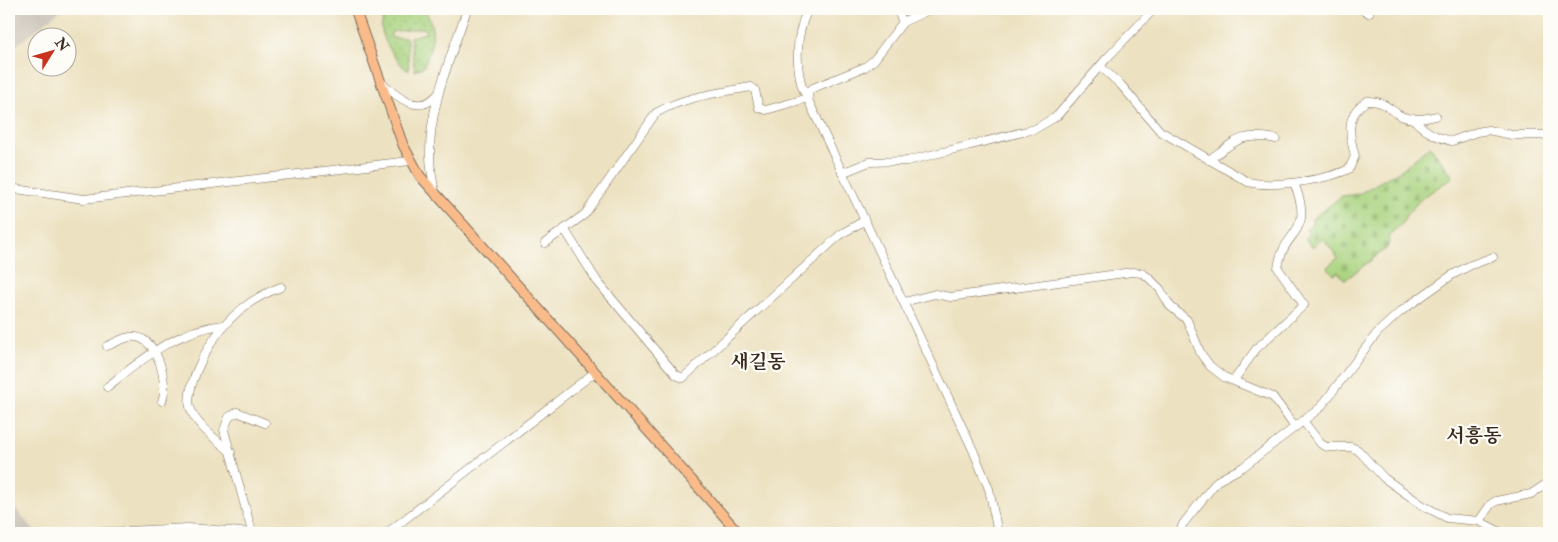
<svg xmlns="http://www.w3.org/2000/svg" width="1558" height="542" font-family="'IM FELL Double Pica','Noto Serif KR',serif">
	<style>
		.industrial { fill: #cbc3b8 }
		.grass { fill: url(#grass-dots); stroke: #727e4e }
		.cemetery { fill: url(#cemetery-stones); stroke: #727e4e }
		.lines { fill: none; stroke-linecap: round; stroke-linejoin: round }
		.minor-casing { stroke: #796a57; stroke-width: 9 }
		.major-casing { stroke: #796a57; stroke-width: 11 }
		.minor { stroke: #fff; stroke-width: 8 }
		.major { stroke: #fabb8b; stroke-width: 9 }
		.labels { text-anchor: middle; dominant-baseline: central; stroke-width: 4.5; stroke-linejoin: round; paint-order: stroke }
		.quarter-label { font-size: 19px; font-weight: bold; fill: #3b2a1e; stroke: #fdfcf7 }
	</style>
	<defs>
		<pattern id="grass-dots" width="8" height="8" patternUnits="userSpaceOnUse" patternTransform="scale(1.25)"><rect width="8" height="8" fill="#a9d37f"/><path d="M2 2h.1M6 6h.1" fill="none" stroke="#92b56d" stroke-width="1.8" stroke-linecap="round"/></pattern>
		<pattern id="cemetery-stones" width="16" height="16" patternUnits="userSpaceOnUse" patternTransform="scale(1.25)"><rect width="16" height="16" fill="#a9d37f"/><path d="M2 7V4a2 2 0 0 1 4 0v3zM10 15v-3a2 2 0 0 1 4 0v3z" fill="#92b56d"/></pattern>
	</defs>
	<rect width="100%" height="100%" fill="#fdfcf7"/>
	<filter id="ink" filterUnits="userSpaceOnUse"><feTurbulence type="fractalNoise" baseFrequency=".02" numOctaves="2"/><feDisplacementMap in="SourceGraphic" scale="10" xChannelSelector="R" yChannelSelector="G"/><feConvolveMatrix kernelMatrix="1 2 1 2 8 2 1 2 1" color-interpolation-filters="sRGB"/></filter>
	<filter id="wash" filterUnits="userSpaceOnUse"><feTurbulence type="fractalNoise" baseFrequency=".0096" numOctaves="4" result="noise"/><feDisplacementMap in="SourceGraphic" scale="20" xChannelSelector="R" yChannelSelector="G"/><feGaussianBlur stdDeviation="1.12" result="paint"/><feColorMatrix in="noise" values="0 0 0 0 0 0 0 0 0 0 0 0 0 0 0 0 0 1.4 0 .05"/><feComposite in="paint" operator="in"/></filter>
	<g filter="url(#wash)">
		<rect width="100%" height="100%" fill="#ece1c0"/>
		<g class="industrial">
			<path d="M 9,9 L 62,9 L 9,51 Z"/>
			<path d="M 9,501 L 36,533 L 9,533 Z"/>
		</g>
		<path class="grass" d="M 396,9 L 424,9 C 437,27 433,45 424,66 L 415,71 L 410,37 L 426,33 L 424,28 L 391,32 L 391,38 L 406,38 L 407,40 L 409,71 C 399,67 378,35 382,23 C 384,16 390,12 396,9 Z"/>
		<path class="cemetery" d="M 1430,146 L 1453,177 L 1422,198 L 1406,215 L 1402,224 L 1391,233 L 1387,248 L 1345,280 L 1338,272 L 1334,275 L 1327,267 L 1338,258 L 1323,238 L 1312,247 L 1305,238 L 1309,234 L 1306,230 L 1312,223 L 1312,219 L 1342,196 L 1359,194 L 1404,168 Z"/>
	</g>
	<g filter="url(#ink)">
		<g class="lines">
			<defs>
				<g id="minor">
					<path d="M 808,9 C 796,34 795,60 802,87 L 973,450 L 989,489 L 998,533"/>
					<path d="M 901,9 L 900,16 L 903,22"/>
					<path d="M 1362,9 L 1369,13"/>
					<path d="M 1101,67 L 1121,85 L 1160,131 L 1248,182 C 1273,188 1326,180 1349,169 L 1355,156 C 1349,135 1345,114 1367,101 C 1382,100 1387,107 1399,115 C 1410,121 1425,119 1436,116"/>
					<path d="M 382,83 C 397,97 419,116 437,95"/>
					<path d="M 1413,118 C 1422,130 1437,138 1452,141 L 1477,132 L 1488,130 L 1512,135 L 1549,135"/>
					<path d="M 1209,160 C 1236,140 1242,132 1276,139"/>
					<path d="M 842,173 L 869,162 L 907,161 L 1035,129 L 1057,116 L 1106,59 L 1154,9"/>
					<path d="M 9,188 L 84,199 L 410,161"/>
					<path d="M 435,193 C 433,181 430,168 430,155 C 429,105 452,55 467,9"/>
					<path d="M 565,230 L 597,281 L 676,375 L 683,378 L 841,234 L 864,221"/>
					<path d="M 545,243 L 585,214 L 656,113 C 685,96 718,93 751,87 L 755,90 L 759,108 L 766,110 L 808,98 L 809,91 L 813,88 L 865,67 L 874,60 L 903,22 L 931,9"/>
					<path d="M 904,302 L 935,294 L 950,297 L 1132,272 L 1142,273 L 1148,277 L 1160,289 L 1170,306 L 1187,320 L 1201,354 L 1210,366 L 1224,377 L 1273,397 L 1295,427"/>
					<path d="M 107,346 C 115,343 127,335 136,337 C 158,340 169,383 162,401"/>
					<path d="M 1234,380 L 1256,349 L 1304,305 L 1278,268 C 1283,228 1316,236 1294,183"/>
					<path d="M 107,387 C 143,359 176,330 223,325"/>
					<path d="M 1303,421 L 1321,444 L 1327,447 L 1351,447 L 1358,450 L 1384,478 L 1422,505 L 1447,518 L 1479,521 L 1502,533"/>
					<path d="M 231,452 C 218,441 194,424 190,407 C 187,396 193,380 197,370 C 214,330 240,302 281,287"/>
					<path d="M 1479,521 L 1491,504 L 1496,501 L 1531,494 L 1549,482"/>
					<path d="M 252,532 L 224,430 L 229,417 L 237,412 L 265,423"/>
					<path d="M 88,533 L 188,528 L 255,533"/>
					<path d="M 387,533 L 595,372"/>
					<path d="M 1179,533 L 1183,524 L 1217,481 L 1243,467 L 1320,408 L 1377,333 L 1400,312 L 1452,275 L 1471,265 L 1493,257"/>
					<path d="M 1233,533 L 1235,532"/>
				</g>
				<path id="major" d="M 355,9 L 403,145 L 420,176 L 739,533"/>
			</defs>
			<use href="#minor" class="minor-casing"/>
			<use href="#major" class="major-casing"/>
			<use href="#minor" class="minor"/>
			<use href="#major" class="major"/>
		</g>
	</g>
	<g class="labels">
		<g class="quarter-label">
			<text x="758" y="362">새길동</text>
			<text x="1474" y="436">서흥동</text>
		</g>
	</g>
	<rect width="1558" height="542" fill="none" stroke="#fdfcf7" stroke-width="30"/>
	<g transform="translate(52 52) rotate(53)"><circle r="24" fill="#fdfcf7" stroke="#afa8a0"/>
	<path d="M0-4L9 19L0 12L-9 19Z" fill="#c8321e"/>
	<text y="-8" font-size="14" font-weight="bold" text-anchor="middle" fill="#3b2a1e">N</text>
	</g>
</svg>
